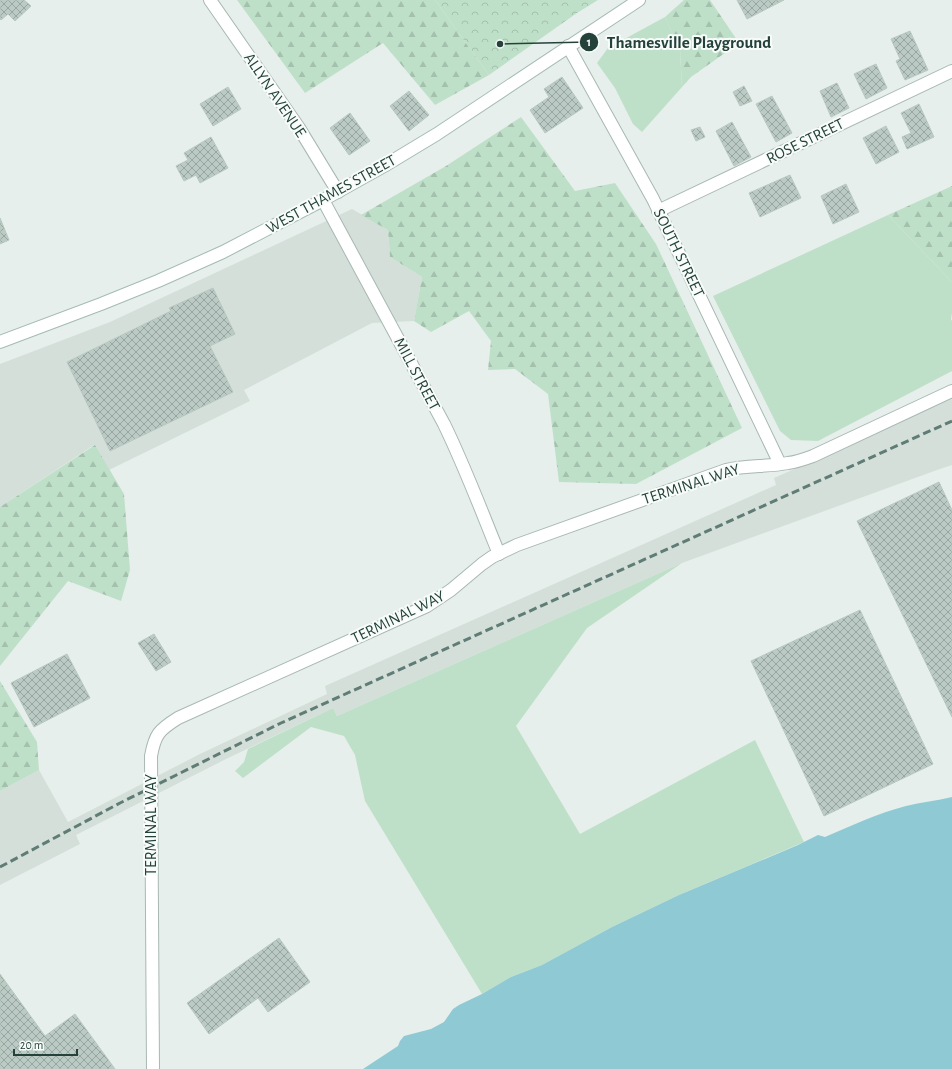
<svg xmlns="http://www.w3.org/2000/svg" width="952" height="1069" font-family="'Alegreya Sans',sans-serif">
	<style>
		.built { fill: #d4dfda }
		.grass { fill: #bfe0c8 }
		.forest { fill: url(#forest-firs) }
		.park { fill: url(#park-crowns) }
		.water { fill: #8ec9d4 }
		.building { fill: url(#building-cross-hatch); stroke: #b8c9c2 }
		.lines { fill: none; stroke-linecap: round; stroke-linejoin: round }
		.street-casing { stroke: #a8b8b2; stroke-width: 14 }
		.secondary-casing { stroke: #a4bbb3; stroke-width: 14 }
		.street { stroke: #fff; stroke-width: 12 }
		.secondary { stroke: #fff; stroke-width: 12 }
		.rail { stroke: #5f7d75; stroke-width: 3; stroke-dasharray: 8 4; stroke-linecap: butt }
		.labels { text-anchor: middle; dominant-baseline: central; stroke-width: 4; stroke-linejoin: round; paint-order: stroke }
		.street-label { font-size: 16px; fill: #24423a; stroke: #f7fbf9 }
		.leader { fill: none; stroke: #24423a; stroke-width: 1.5 }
		.callout-dot { fill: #24423a; stroke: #f7fbf9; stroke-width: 1.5 }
		.mark-label { font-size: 12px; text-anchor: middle; font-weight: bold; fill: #fff }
		.callout-label { font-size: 17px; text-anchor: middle; font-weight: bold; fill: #24423a; stroke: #f7fbf9; stroke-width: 4; stroke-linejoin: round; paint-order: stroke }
	</style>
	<defs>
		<pattern id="forest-firs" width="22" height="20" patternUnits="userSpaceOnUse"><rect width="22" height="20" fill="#bfe0c8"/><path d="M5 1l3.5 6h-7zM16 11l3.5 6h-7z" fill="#a4c1ad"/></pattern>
		<pattern id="park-crowns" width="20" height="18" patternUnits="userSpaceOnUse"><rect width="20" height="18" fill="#bfe0c8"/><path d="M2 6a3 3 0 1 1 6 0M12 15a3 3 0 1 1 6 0" fill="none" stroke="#a4c1ad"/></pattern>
		<pattern id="building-cross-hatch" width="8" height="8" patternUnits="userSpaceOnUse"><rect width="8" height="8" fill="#bbcac4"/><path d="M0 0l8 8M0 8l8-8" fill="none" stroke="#98a6a0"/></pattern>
	</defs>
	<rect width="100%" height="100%" fill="#e6efeb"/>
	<g class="built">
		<path d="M 352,209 L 388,230 L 390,257 L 422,277 L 414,321 L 372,323 L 244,390 L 250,401 L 109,470 L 94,445 L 0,507 L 0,364 L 110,322 Z"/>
		<path d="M 952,399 L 952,465 L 937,470 L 682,563 L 337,716 L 333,708 L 228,758 L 76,835 L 80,844 L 0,885 L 0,791 L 39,770 L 68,822 L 200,754 L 327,694 L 325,686 L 776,485 L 774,478 Z"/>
	</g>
	<g class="grass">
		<path d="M 665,17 L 680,50 L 682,87 L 642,132 L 633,124 L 615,88 L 597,63 L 608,48 Z"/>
		<path d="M 888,215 L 952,282 L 952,313 L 951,319 L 952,321 L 952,371 L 818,441 L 791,440 L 780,431 L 713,296 Z"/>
		<path d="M 682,563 L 587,628 L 516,726 L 580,834 L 755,740 L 804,842 L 679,895 L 612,927 L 542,965 L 511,977 L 482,994 L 365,801 L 355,755 L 344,736 L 311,727 L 243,778 L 235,771 L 244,762 L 248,749 L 333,708 L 337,716 Z"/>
	</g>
	<g class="forest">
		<path d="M 237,0 L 435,0 L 489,75 L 435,105 L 383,43 L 305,93 Z"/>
		<path d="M 684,0 L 710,0 L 739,43 L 691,77 L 682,87 L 680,50 L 665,17 Z"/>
		<path d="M 521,117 L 575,191 L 615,183 L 656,244 L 742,428 L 636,484 L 559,482 L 548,394 L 515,369 L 488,370 L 491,341 L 469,311 L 431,332 L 414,321 L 422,277 L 390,257 L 388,230 L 361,215 L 446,166 Z"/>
		<path d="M 952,186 L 952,282 L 888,215 Z"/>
		<path d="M 95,445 L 124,494 L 130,570 L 121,601 L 68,581 L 0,666 L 0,507 Z"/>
		<path d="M 0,681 L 37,742 L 39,770 L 0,791 Z"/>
	</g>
	<path class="park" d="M 435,0 L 598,0 L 577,13 L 489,75 Z"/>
	<path class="water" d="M 952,797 L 952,1069 L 363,1069 L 398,1046 L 400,1041 L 404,1036 L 431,1029 L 444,1022 L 453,1009 L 459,1005 L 482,994 L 511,977 L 542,965 L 612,927 L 679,895 L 798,845 L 818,835 L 825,837 C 851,826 878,813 906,806 C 921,802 937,801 952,797 Z"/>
	<g class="building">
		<path d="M 0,0 L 24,0 L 31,6 L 15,21 L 8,14 L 1,20 L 0,19 Z"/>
		<path d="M 737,0 L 784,0 L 747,19 Z"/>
		<path d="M 910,31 L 928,70 L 905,80 L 896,61 L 900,59 L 891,39 Z"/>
		<path d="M 876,64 L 887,88 L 866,99 L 854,74 Z"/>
		<path d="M 562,77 L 583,108 L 545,133 L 530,110 L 549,97 L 544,89 Z"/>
		<path d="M 837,83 L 849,108 L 831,117 L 820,91 Z"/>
		<path d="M 744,86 L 752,101 L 740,106 L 733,92 Z"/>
		<path d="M 228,87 L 241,109 L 213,126 L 200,104 Z"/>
		<path d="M 409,91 L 429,115 L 409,131 L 390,106 Z"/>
		<path d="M 772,96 L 792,133 L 776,142 L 756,104 Z"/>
		<path d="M 919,104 L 934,137 L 907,149 L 902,137 L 911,133 L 901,113 Z"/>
		<path d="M 350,113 L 370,141 L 349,155 L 330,128 Z"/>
		<path d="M 732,122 L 751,157 L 734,166 L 716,131 Z"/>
		<path d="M 886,126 L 899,152 L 876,164 L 863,138 Z"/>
		<path d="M 700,127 L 705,137 L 696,141 L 691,130 Z"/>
		<path d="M 211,137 L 228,168 L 200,183 L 196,175 L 184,181 L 176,166 L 188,160 L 184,153 Z"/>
		<path d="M 790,175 L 801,198 L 760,217 L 749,193 Z"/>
		<path d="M 846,184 L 859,212 L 833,224 L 821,196 Z"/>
		<path d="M 0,218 L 9,240 L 0,244 Z"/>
		<path d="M 213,288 L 235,334 L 210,346 L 233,392 L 110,451 L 67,362 L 171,311 L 169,308 Z"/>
		<path d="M 939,482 L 952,510 L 952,717 L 857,521 Z"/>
		<path d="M 860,610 L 933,764 L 824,816 L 751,661 Z"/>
		<path d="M 154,634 L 171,662 L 156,671 L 138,643 Z"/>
		<path d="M 67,654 L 90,698 L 34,727 L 11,683 Z"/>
		<path d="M 279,938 L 310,982 L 268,1012 L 258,998 L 209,1034 L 187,1003 Z"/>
		<path d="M 0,974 L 45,1036 L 75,1014 L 115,1069 L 0,1069 Z"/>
	</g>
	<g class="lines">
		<defs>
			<g id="street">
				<path d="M 210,0 L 299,128 L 338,192"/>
				<path d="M 568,46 L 653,199 L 780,464"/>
				<path d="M 323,200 L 444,424 C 465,467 481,510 499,554"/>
				<path d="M 658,211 L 952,71"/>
				<path d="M 153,1069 L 151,756 C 155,734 159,730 178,718 L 427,606 L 451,590 L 482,564 L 492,557 L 517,545 L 726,470 C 746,465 768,467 788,463 C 797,462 805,459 813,456 L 952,391"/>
			</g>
			<path id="secondary" d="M 0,342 L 101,304 L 158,281 L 223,252 L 323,200 L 384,166 L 437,134 L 639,0"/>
		</defs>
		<use href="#street" class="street-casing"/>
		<use href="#secondary" class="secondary-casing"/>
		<use href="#street" class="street"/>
		<use href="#secondary" class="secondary"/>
		<path class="rail" d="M 0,867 L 120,803 L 281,723 L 952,421"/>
	</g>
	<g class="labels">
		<g class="street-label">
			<text transform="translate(275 95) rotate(56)">ALLYN AVENUE</text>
			<text transform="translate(805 141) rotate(-26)">ROSE STREET</text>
			<text transform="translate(331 194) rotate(-29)">WEST THAMES STREET</text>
			<text transform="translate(679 253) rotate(64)">SOUTH STREET</text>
			<text transform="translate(417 374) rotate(62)">MILL STREET</text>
			<text transform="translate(691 484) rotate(-18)">TERMINAL WAY</text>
			<text transform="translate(398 617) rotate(-26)">TERMINAL WAY</text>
			<text transform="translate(151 825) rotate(-90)">TERMINAL WAY</text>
		</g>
	</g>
	<path class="leader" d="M500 44L589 42"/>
	<g class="callout-dot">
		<circle cx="500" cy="44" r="4"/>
		<circle cx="589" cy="42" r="10"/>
	</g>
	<g class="mark-label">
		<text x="589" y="46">1</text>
	</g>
	<g class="callout-label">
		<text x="689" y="48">Thamesville Playground</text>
	</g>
	<path d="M14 1049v6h63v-6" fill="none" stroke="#24423a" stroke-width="2"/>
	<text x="20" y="1049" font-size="12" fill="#24423a" stroke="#f7fbf9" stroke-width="3" paint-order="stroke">20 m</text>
</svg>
